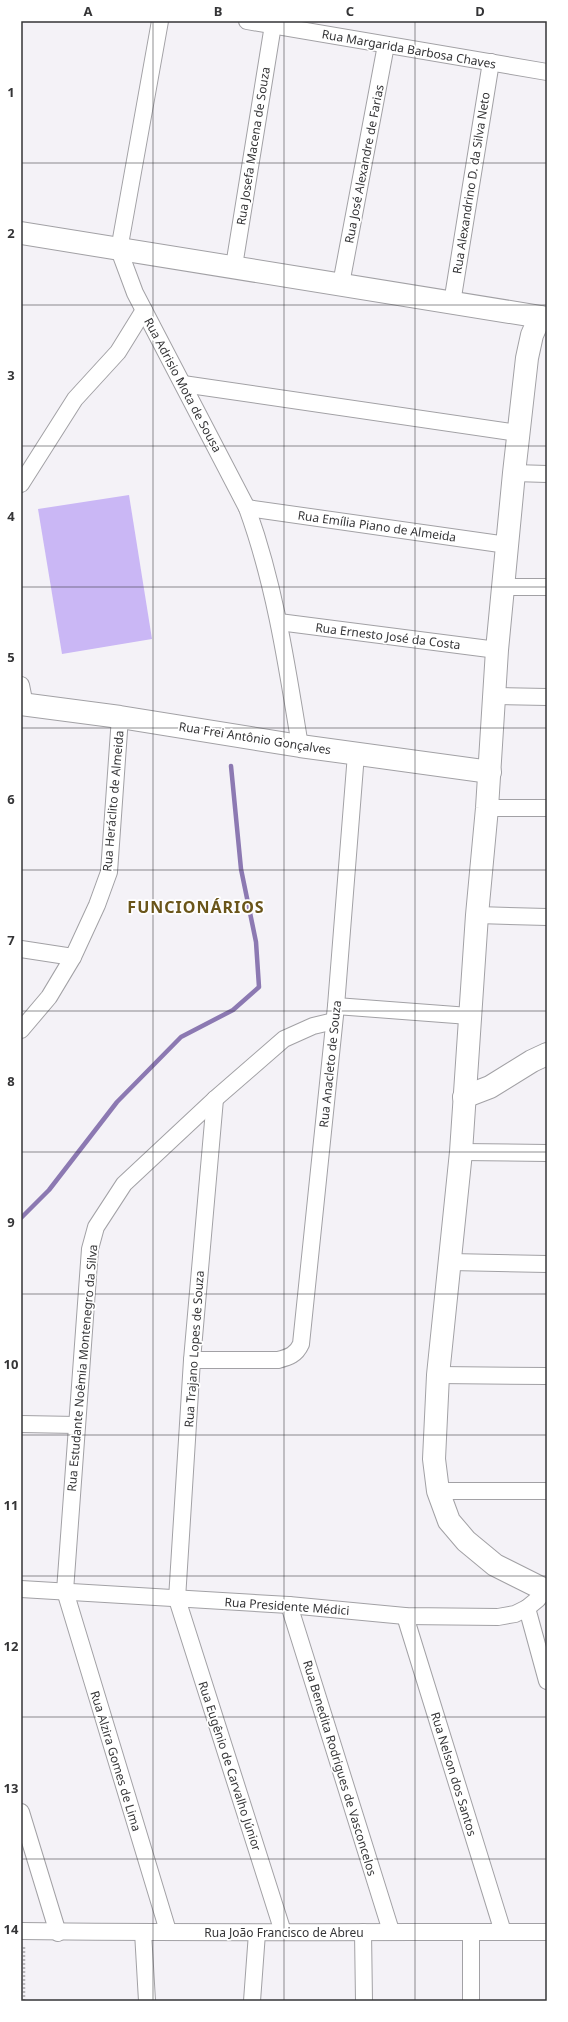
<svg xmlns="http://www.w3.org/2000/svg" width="568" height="2022" font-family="'Noto Sans',sans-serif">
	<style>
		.green { fill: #cab7f5 }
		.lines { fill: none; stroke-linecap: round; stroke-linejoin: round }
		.stream { stroke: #8c79b2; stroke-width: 4.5 }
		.street-casing { stroke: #a2a1a5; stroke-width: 18 }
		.secondary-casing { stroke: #a2a1a5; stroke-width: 24 }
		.path { stroke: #b8b6ba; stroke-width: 2.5; stroke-dasharray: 2 2; stroke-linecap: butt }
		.street { stroke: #fff; stroke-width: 16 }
		.secondary { stroke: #fff; stroke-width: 22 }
		.grid { fill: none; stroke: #353537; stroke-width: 1; stroke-opacity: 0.55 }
		.labels { text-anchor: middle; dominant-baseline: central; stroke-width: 3.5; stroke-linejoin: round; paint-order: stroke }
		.street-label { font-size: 12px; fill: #353537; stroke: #fff }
		.district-label { font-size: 16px; font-weight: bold; letter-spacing: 1px; fill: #6a551a; stroke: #fff }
		.neatline { fill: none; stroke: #353537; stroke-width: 1.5 }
		.grid-label { font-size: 13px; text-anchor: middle; font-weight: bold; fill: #353537 }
	</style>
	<rect width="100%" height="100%" fill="#f4f2f7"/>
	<path class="green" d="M 129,495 L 152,639 L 62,654 L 38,509 Z"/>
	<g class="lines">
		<path class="stream" d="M 21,1218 L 49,1190 L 117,1102 L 181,1037 L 233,1010 L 259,987 L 256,942 L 241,869 L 231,766"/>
		<defs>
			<g id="street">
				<path d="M 160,21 L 119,250 L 135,293 L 247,508 C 275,585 287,666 300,746"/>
				<path d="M 247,21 L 547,72"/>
				<path d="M 234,266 L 273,25"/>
				<path d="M 341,284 L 386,45"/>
				<path d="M 452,303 L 491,62"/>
				<path d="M 183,384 L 518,433"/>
				<path d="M 514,473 L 547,474"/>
				<path d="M 21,484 L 75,399 L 118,352 L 144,310"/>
				<path d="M 247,508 L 507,545"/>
				<path d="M 503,587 L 547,587"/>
				<path d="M 279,622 L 497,650"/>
				<path d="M 21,685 L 25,705"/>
				<path d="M 494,696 L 547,697"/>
				<path d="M 487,808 L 547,808"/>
				<path d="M 477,915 L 547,917"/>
				<path d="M 21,949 L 73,957"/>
				<path d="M 336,1006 L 469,1016"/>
				<path d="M 21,1030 L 49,997 L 73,957 L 97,905 L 109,872 L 120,717"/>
				<path d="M 215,1099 L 192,1360 L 177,1599 L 283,1932"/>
				<path d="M 461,1152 L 547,1153"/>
				<path d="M 451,1262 L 547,1264"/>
				<path d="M 192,1360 L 278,1360 C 289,1357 296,1355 301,1344 L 336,1006 L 356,754"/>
				<path d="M 438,1375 L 547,1376"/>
				<path d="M 21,1424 L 77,1425"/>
				<path d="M 438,1491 L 547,1491"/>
				<path d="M 21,1589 L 289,1605 L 405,1616 L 498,1617 L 515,1614 L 527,1608 L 538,1599 L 542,1590"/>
				<path d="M 289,1605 L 391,1931"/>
				<path d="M 527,1608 L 547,1681"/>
				<path d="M 405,1616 L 503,1932"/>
				<path d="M 21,1812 L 58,1933"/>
				<path d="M 21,1931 C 196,1933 372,1932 547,1932"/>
				<path d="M 168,1931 L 65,1591 L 90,1249 L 96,1227 L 124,1184 L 215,1099 L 284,1039 L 313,1026 L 334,1021"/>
				<path d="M 143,1932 L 147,2001"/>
				<path d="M 363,1932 L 364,2001"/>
				<path d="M 252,2001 L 257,1933"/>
				<path d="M 471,2001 L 471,1932"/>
			</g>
			<g id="secondary">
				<path d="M 21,233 L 547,318"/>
				<path d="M 540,317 L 532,335 L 527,358 L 514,473 L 497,650 L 487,808 L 477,915 L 461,1152 L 438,1375 L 434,1459 L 438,1491 L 449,1521 L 466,1541 L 495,1565 L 547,1591"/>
				<path d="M 21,704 L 120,717 L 300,746 L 490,772"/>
				<path d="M 464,1097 L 490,1087 L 532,1061 L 547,1054"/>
			</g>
		</defs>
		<use href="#street" class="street-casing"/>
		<use href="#secondary" class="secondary-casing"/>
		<path class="path" d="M 24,2001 L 24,1946"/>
		<use href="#street" class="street"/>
		<use href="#secondary" class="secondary"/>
	</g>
	<path class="grid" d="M 153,21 L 153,2001M 284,21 L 284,2001M 415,21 L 415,2001M 21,163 L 547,163M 21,305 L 547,305M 21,446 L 547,446M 21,587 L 547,587M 21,728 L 547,728M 21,870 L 547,870M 21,1011 L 547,1011M 21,1152 L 547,1152M 21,1294 L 547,1294M 21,1435 L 547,1435M 21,1576 L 547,1576M 21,1717 L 547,1717M 21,1859 L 547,1859"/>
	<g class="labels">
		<g class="street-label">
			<text transform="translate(409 49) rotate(10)">Rua Margarida Barbosa Chaves</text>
			<text transform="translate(253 146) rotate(-81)">Rua Josefa Macena de Souza</text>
			<text transform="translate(364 164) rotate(-79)">Rua José Alexandre de Farias</text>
			<text transform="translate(471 183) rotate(-81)">Rua Alexandrino D. da Silva Neto</text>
			<text transform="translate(183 385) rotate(62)">Rua Adrisio Mota de Sousa</text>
			<text transform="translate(377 526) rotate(8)">Rua Emília Piano de Almeida</text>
			<text transform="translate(388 636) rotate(7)">Rua Ernesto José da Costa</text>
			<text transform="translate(255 738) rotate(9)">Rua Frei Antônio Gonçalves</text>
			<text transform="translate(113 801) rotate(-85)">Rua Heráclito de Almeida</text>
			<text transform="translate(330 1064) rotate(-84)">Rua Anacleto de Souza</text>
			<text transform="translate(194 1349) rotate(-86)">Rua Trajano Lopes de Souza</text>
			<text transform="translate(82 1368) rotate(-85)">Rua Estudante Noêmia Montenegro da Silva</text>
			<text transform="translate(287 1606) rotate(4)">Rua Presidente Médici</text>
			<text transform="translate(116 1761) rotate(73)">Rua Alzira Gomes de Lima</text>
			<text transform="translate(230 1766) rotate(72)">Rua Eugênio de Carvalho Júnior</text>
			<text transform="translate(340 1768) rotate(73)">Rua Benedita Rodrigues de Vasconcelos</text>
			<text transform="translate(454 1774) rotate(73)">Rua Nelson dos Santos</text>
			<text x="284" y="1932">Rua João Francisco de Abreu</text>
		</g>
		<g class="district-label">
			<text x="196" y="907">FUNCIONÁRIOS</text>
		</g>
	</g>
	<rect width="568" height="2022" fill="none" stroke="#ffffff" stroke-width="44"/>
	<rect x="22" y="22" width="524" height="1978" class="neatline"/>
	<g class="grid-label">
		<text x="88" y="16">A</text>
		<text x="218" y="16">B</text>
		<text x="350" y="16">C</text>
		<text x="480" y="16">D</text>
		<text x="11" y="97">1</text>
		<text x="11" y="238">2</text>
		<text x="11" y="380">3</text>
		<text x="11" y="521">4</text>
		<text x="11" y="662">5</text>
		<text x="11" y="804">6</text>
		<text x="11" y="945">7</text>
		<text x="11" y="1086">8</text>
		<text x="11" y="1227">9</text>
		<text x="11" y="1369">10</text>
		<text x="11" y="1510">11</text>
		<text x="11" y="1651">12</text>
		<text x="11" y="1793">13</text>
		<text x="11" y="1934">14</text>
	</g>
</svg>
